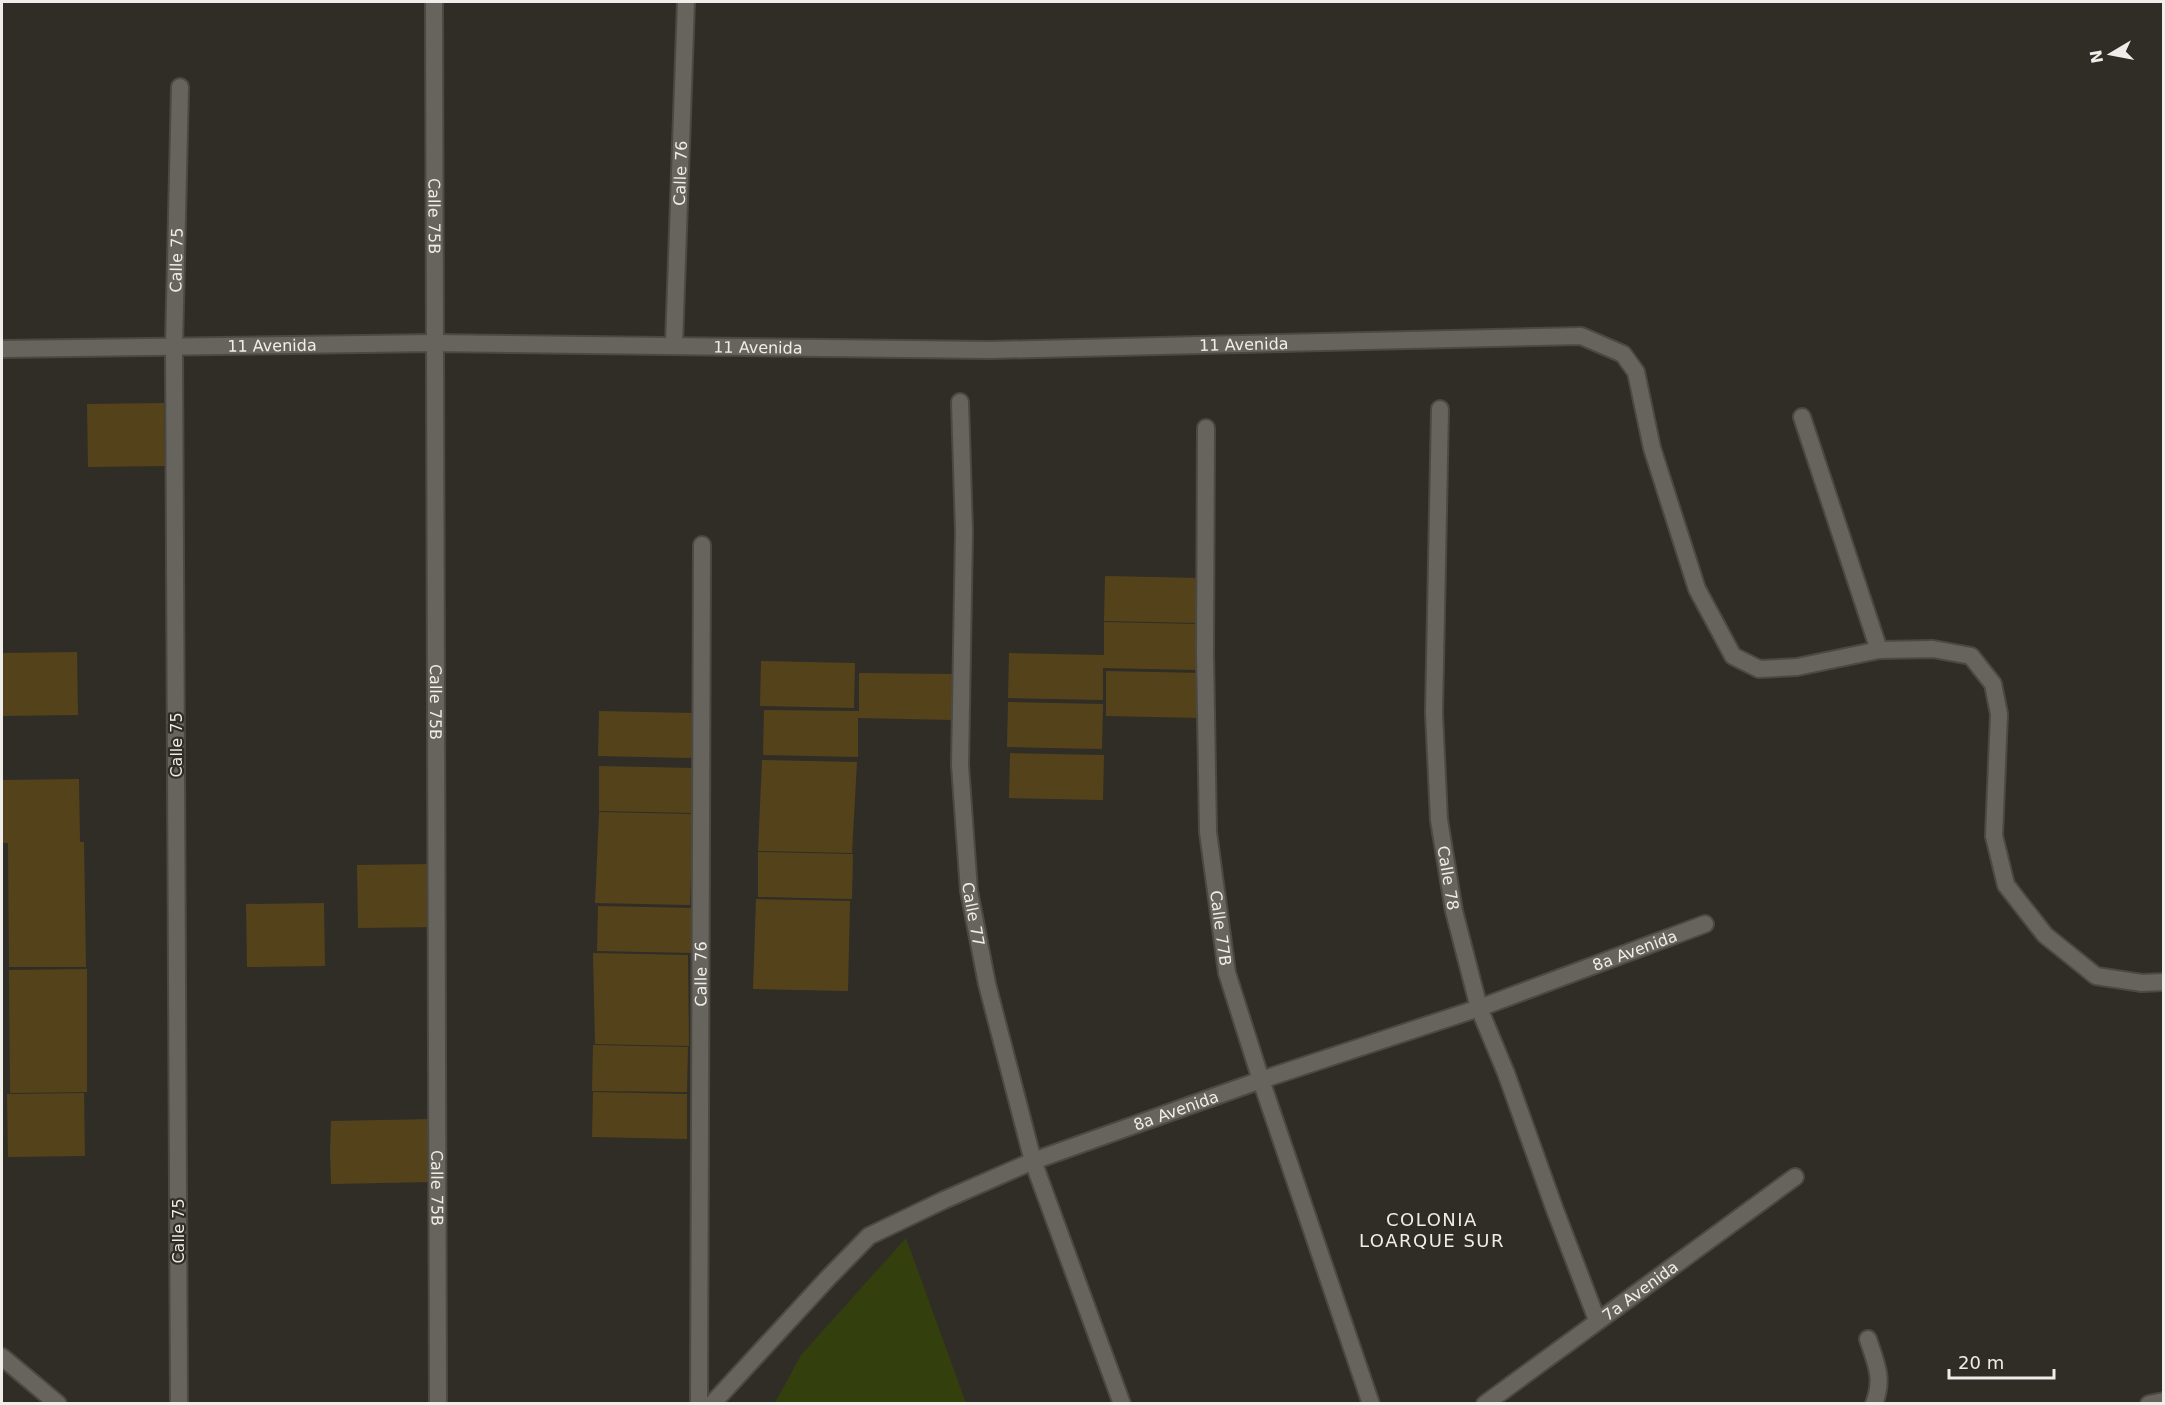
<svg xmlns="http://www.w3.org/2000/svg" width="2165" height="1405" font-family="'DejaVu Sans',sans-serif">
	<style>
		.grass { fill: #343f0e }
		.building { fill: #54431a }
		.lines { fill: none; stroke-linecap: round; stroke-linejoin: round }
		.service-casing { stroke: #4c4944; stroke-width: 20 }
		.minor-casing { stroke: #4c4944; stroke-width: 20 }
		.service { stroke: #66645d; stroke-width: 16 }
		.minor { stroke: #66645d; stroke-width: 16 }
		.labels { text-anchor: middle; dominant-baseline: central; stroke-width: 4.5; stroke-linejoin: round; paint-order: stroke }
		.street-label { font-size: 16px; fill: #efede9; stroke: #302d27 }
		.neighbourhood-label { font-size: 18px; letter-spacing: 1.5px; fill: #efede9; stroke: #302d27 }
	</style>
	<rect width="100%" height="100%" fill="#302d27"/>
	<path class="grass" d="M 906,1238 L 966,1403 L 775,1403 L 801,1355 Z"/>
	<g class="building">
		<path d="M 164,403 L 165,466 L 88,467 L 87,404 Z"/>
		<path d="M 1105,576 L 1200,578 L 1199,623 L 1104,621 Z"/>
		<path d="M 1104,622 L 1198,624 L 1197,670 L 1103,668 L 1103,700 L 1008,698 L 1009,653 L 1104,655 Z"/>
		<path d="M 77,652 L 78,715 L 2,716 L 2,653 Z"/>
		<path d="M 761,661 L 855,663 L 854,708 L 760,706 Z"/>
		<path d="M 1106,671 L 1201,673 L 1200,718 L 1106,716 Z"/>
		<path d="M 859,673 L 954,674 L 953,720 L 858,718 L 858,757 L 763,755 L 764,710 L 859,711 Z"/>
		<path d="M 1008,702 L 1103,704 L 1102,749 L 1007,747 Z"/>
		<path d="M 599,711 L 693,713 L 692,758 L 598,756 Z"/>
		<path d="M 1010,753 L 1104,755 L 1103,800 L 1009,798 Z"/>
		<path d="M 762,760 L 857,762 L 852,853 L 758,851 Z"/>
		<path d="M 599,766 L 694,768 L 693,813 L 599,811 Z"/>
		<path d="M 79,779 L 80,842 L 84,842 L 86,967 L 9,967 L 8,843 L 3,843 L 2,780 Z"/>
		<path d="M 599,812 L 693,814 L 690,905 L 595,903 Z"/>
		<path d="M 758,852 L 853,854 L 852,899 L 758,897 Z"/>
		<path d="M 435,864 L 435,927 L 358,928 L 357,865 Z"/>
		<path d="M 756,899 L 850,901 L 848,991 L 753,989 Z"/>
		<path d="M 324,903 L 325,966 L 247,967 L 246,904 Z"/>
		<path d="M 598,906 L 692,908 L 692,953 L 597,951 Z"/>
		<path d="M 593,953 L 688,955 L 689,1046 L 595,1044 Z"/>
		<path d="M 87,969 L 87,1092 L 10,1093 L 9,970 Z"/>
		<path d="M 593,1045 L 688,1047 L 687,1092 L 592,1091 Z"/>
		<path d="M 593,1092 L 687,1094 L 687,1139 L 592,1137 Z"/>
		<path d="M 84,1093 L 85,1156 L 8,1157 L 7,1094 Z"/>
		<path d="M 433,1119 L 434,1182 L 331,1184 L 330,1152 L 331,1121 Z"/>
	</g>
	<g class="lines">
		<defs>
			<path id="service" d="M 1802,417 L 1879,650"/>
			<g id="minor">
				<path id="s1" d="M 434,2 L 438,1404"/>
				<path id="s2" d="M 674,344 L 686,2"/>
				<path id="s3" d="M 2,349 L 434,343 L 990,350 L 1581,336 L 1623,354 L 1636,372 L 1652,448 L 1697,589 L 1733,656 L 1759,669 L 1797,667 L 1879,650 L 1933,649 L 1971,656 L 1993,684 L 1999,714 L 1994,836 L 2006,885 L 2045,935 L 2096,976 L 2142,983 L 2164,982"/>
				<path id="s4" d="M 960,402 L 964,532 L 960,765 L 969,891 L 987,984 L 1033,1161 L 1122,1404"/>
				<path id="s5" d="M 1440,409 L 1434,713 L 1439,820 L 1454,911 L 1479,1008 L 1506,1073 L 1555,1210 L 1597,1320"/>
				<path id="s6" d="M 1206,428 L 1205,653 L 1208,832 L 1227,973 L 1261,1080 L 1371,1404"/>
				<path d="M 1868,1339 C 1876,1364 1884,1378 1874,1404"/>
				<path d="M 2,1357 L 58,1404"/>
				<path id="s7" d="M 179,1404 L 174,346 L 180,87"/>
				<path id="s8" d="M 699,1404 L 702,545"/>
				<path id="s9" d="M 712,1404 L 828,1278 L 869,1236 L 944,1200 L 1033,1161 L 1261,1080 L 1479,1008 L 1705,924"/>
				<path id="s10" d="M 1485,1404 L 1795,1177"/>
				<path d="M 2149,1404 L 2164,1401"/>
			</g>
		</defs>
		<use href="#service" class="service-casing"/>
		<use href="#minor" class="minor-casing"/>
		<use href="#service" class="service"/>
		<use href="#minor" class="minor"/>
	</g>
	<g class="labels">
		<g class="street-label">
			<text stroke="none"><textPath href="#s2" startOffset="171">Calle 76</textPath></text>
			<text stroke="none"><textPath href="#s1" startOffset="214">Calle 75B</textPath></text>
			<text stroke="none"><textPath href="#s7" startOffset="1144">Calle 75</textPath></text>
			<text stroke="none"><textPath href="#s3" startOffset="1242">11 Avenida</textPath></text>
			<text stroke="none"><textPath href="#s3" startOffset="270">11 Avenida</textPath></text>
			<text stroke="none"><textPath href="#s3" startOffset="756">11 Avenida</textPath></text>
			<text stroke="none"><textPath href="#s1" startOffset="700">Calle 75B</textPath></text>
			<text transform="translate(176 745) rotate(-90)">Calle 75</text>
			<text stroke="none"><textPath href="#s5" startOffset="470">Calle 78</textPath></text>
			<text stroke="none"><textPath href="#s4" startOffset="513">Calle 77</textPath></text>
			<text stroke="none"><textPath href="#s6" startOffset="501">Calle 77B</textPath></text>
			<text stroke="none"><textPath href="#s9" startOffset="1048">8a Avenida</textPath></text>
			<text stroke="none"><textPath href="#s8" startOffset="430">Calle 76</textPath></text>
			<text stroke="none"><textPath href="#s9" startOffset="562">8a Avenida</textPath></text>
			<text stroke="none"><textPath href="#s1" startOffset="1186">Calle 75B</textPath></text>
			<text transform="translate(178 1231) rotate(-90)">Calle 75</text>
			<text stroke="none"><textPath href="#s10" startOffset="192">7a Avenida</textPath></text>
		</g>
		<g class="neighbourhood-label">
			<text x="1432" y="1219">COLONIA<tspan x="1432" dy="21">LOARQUE SUR</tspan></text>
		</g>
	</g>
	<rect width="2165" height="1405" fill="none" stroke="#efede9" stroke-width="6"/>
	<g transform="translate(2111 54) rotate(260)" stroke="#302d27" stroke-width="4.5" paint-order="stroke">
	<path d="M0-4.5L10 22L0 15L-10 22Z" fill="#efede9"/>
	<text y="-9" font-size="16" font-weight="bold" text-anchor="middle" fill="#efede9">N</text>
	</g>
	<path d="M1949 1369v9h105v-9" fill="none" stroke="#efede9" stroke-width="3"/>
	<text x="1958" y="1369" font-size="18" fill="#efede9" stroke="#302d27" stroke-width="4.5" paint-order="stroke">20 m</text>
</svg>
